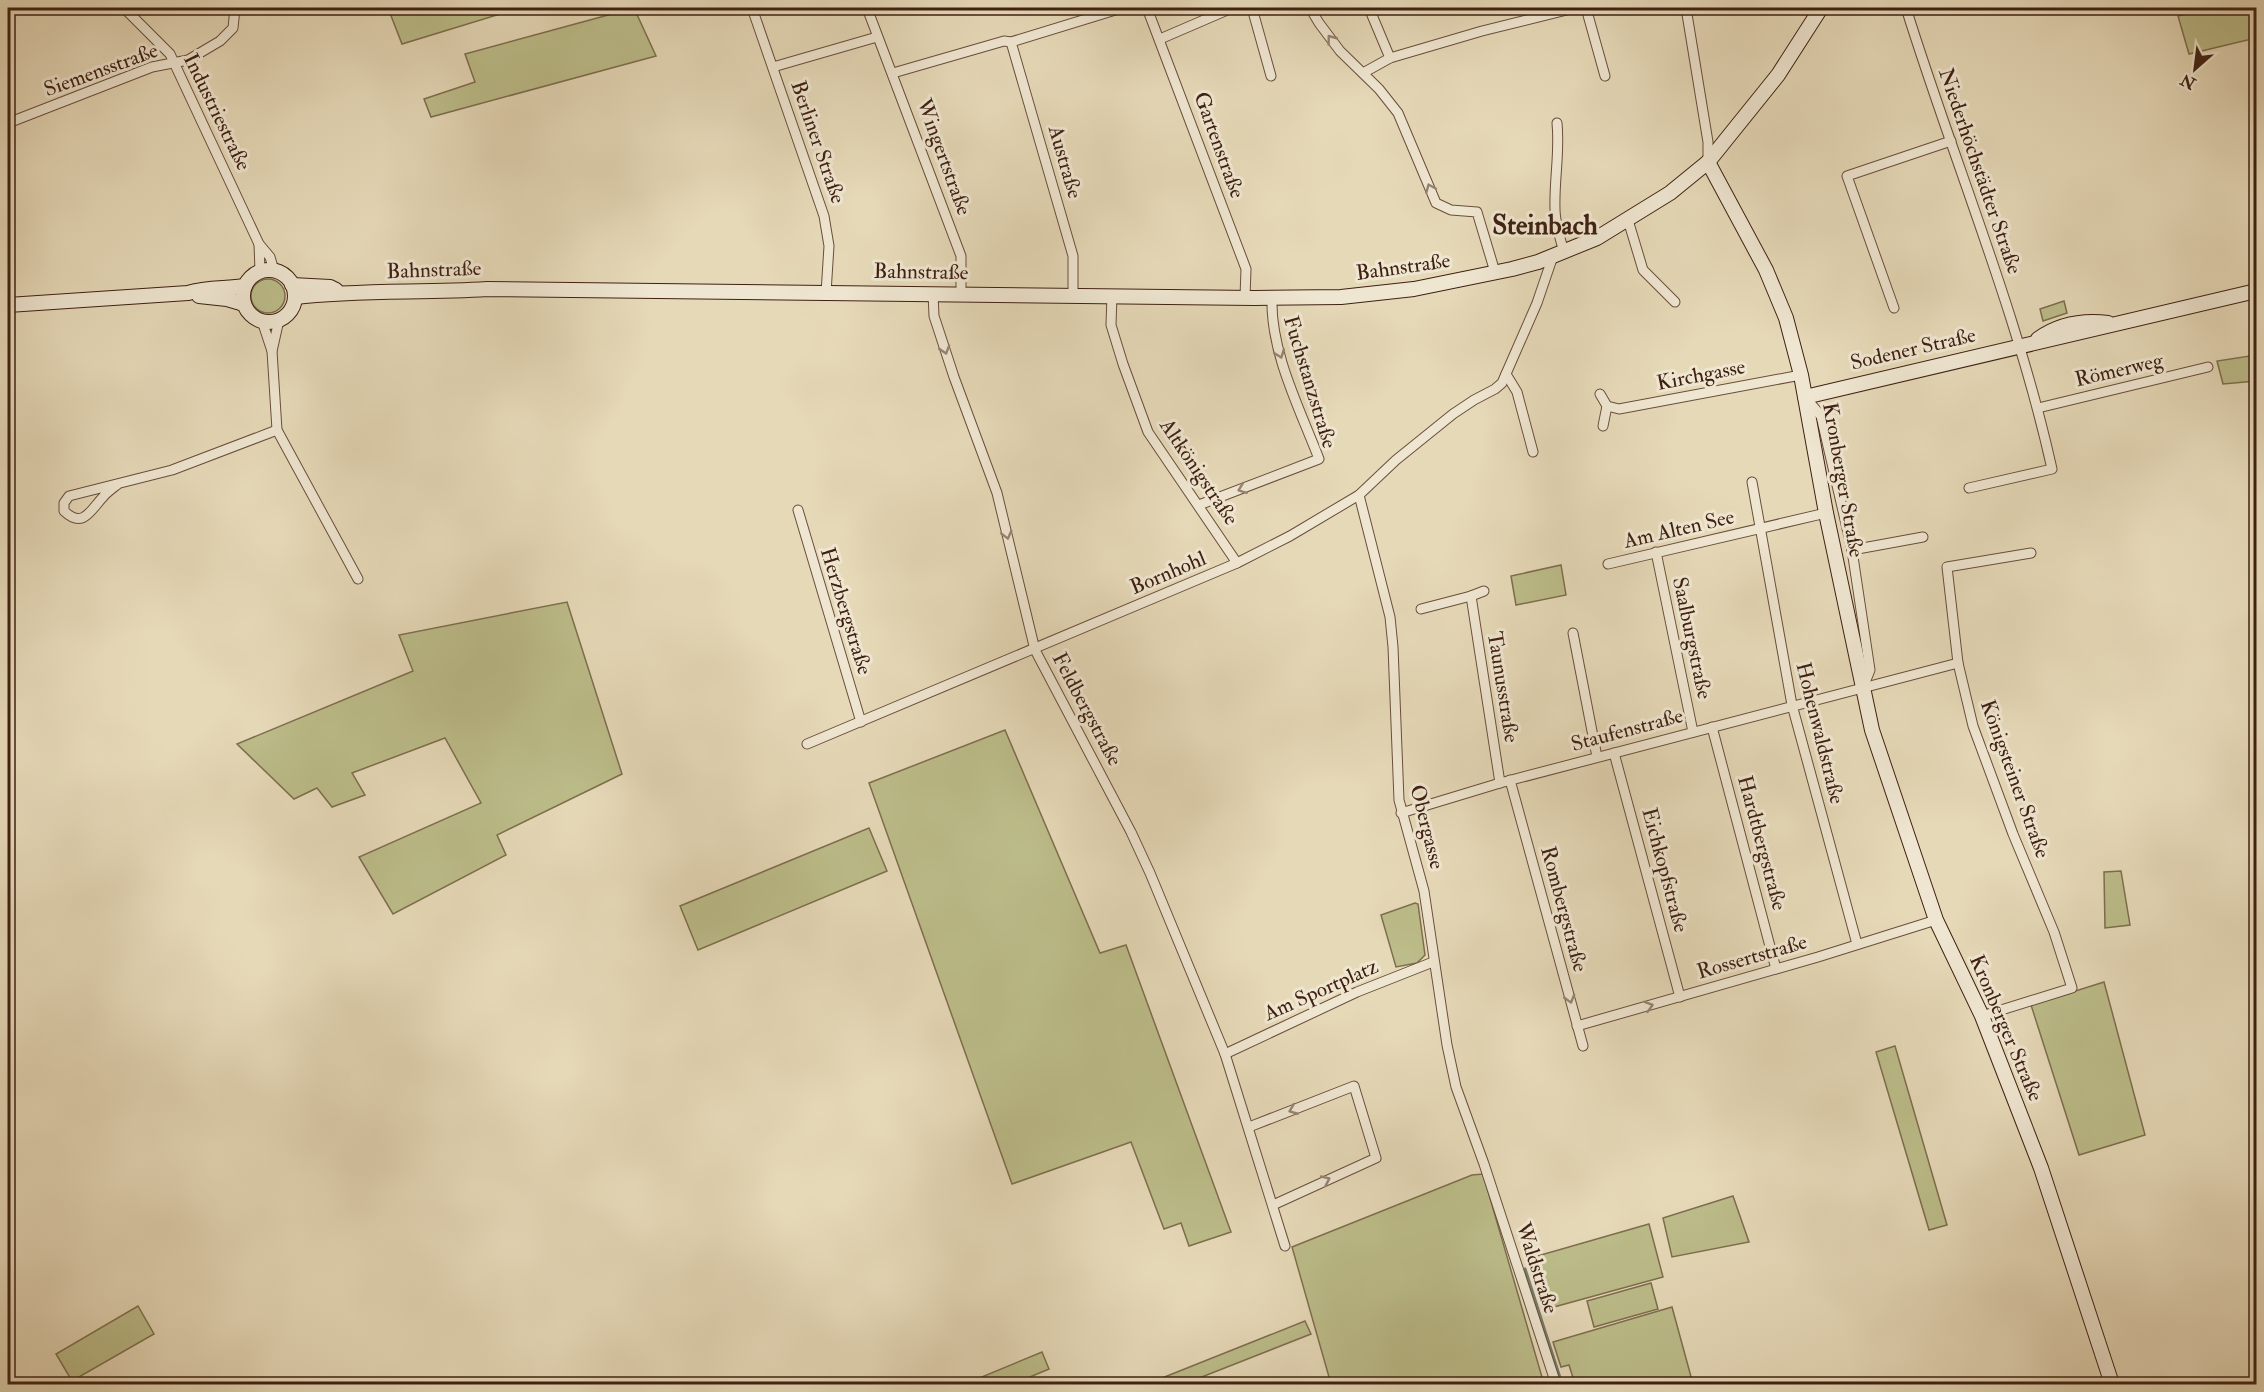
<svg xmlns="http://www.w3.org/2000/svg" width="2264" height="1392" font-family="'IM FELL Double Pica',serif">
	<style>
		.green { fill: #bcbd8a; stroke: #7e6e4e; stroke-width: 1.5 }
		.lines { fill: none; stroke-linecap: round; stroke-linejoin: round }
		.stream { stroke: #747d6d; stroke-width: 3 }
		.street-casing { stroke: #694e3c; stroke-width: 11 }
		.secondary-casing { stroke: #3f2012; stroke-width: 16 }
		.street { stroke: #efe6d1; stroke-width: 9 }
		.secondary { stroke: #efe6d1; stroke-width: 14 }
		.oneway { stroke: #978372 }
		.labels { text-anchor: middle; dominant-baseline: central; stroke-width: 6; stroke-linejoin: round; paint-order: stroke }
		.street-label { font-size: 21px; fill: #3f2012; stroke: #efe6d1 }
		.district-label { font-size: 27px; font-weight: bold; fill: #3f2012; stroke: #efe6d1 }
	</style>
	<rect width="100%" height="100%" fill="#e6d9b8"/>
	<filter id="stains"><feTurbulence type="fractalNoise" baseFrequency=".00333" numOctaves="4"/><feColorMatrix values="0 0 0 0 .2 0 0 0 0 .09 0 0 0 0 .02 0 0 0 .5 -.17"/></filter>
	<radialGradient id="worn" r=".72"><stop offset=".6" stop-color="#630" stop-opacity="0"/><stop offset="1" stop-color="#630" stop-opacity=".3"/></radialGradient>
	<g class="green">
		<path d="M 388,8 L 520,8 L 402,44 Z"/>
		<path d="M 634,8 L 656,56 L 431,117 L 424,99 L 475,82 L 465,54 Z"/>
		<path d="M 2214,8 L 2256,8 L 2256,38 L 2189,54 L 2178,16 Z"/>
		<circle cx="268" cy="296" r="17"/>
		<path d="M 2064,301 L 2067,313 L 2043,321 L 2040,309 Z"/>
		<path d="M 2256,355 L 2256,381 L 2223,384 L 2217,361 Z"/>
		<path d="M 1561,565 L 1566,595 L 1516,605 L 1511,576 Z"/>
		<path d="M 567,602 L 622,774 L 497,835 L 506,855 L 393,914 L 359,857 L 481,803 L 445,738 L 352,773 L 365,795 L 332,807 L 317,788 L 294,799 L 237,744 L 413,671 L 399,635 Z"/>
		<path d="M 1005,730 L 1100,953 L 1126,945 L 1231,1232 L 1189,1246 L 1181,1223 L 1164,1229 L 1131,1142 L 1012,1184 L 869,783 Z"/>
		<path d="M 869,828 L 887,871 L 698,950 L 680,906 Z"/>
		<path d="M 2121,871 L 2130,925 L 2105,928 L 2104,872 Z"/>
		<path d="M 1415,903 L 1418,904 L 1425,955 L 1417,963 L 1396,967 L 1381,915 Z"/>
		<path d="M 2104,982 L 2145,1135 L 2079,1155 L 2031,1005 Z"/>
		<path d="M 1895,1046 L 1947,1225 L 1929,1230 L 1876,1052 Z"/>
		<path d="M 1483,1174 L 1544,1384 L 1331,1384 L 1292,1247 L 1472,1175 Z"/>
		<path d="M 1733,1196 L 1749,1242 L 1672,1257 L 1663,1218 Z"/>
		<path d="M 1649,1224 L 1663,1277 L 1543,1310 L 1527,1259 Z"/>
		<path d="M 1651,1283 L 1658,1309 L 1594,1327 L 1587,1301 Z"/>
		<path d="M 138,1306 L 154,1334 L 72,1381 L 56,1354 Z"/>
		<path d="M 1672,1307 L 1693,1384 L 1575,1384 L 1569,1365 L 1561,1367 L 1553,1342 Z"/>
		<path d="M 1305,1321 L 1311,1334 L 1184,1384 L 1147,1384 Z"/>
		<path d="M 1042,1352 L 1049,1369 L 1013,1384 L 965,1384 Z"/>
	</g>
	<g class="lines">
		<path class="stream" d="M 1525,1269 L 1562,1384"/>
		<defs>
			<g id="street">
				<path d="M 124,8 L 170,54 L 259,244 L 270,257 L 274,271"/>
				<path d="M 752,8 L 824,216 L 829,246 L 826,293"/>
				<path d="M 867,8 L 961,256 L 961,294"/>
				<path d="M 1147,8 L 1246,269 L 1245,297"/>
				<path d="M 1252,8 L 1271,76"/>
				<path d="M 1310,8 L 1319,23 L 1340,51 L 1379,89 L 1398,113 L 1436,203 L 1451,210 L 1477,212 L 1495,272"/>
				<path d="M 1369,8 L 1390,58"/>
				<path d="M 1586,8 L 1605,76"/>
				<path d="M 1686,8 L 1708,142 L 1708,162"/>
				<path d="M 1906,8 C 1954,162 2017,311 2052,469 L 1969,488"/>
				<path d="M 1160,39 L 1232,8"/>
				<path d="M 1011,42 L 1073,256 L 1073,294"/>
				<path d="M 773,67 L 877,37"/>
				<path d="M 893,73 L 1004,41 L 1011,42 L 1122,8"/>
				<path d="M 1363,73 L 1390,58 L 1482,31 L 1575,8"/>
				<path d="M 8,123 L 152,67 L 188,60 L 220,41 L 233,28 L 235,8"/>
				<path d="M 1557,123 C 1560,152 1554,180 1555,209 C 1555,223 1560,238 1564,252"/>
				<path d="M 1628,220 L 1643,270 L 1675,302"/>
				<path d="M 259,244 L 260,271"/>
				<path d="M 933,293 L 934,316 L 954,377 L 997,493 L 1035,650 L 1131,832 L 1150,873 L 1225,1054 L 1285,1246"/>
				<path d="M 1112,295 L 1111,325 L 1123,364 L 1148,432 L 1237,563"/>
				<path d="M 1894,308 L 1847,176 L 1951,141"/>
				<path d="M 262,321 L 272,351 L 277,430 L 358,579"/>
				<path d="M 272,351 L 279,320"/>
				<path d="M 1506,374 L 1517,392 L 1533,452"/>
				<path d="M 1600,394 L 1607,406 L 1619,409 L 1801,375"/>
				<path d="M 1806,398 L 1821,416 L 1852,550 L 1870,670 L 1864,685"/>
				<path d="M 2038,408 L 2208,367"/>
				<path d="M 1603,426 L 1607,406"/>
				<path d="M 1752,482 L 1792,705 L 1857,944"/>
				<path d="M 118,484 C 113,488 107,492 103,497 C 90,511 83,529 64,511 L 64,503 L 69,496 L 172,470 L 277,430"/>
				<path d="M 1359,495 L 1390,617 L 1393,647 L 1399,800 L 1424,891 L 1447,1045 L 1456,1087 L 1484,1164 L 1556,1384"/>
				<path d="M 1199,505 L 1319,459 C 1300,409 1270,352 1272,297"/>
				<path d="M 798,510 L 861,722"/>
				<path d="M 1852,550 L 1923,537"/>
				<path d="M 1656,552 L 1693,732"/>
				<path d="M 1608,564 L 1826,513"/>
				<path d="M 1471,596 L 1500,783"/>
				<path d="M 1421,609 L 1471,596 L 1484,591"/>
				<path d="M 1573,633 L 1597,757"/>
				<path d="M 1712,727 L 1776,969"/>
				<path d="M 807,744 L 1237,563 L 1290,536 L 1359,495 L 1396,460 L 1453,414 L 1474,400 L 1495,389 L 1502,383 L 1537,303 L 1553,256"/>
				<path d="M 1614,753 L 1680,997"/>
				<path d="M 1510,780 L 1583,1046"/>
				<path d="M 1401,813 L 1500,783 L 1958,663"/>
				<path d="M 1982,1016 L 2072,988 L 2054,932 L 2013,834 L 1973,726 L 1958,663 L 1947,567 L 2031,553"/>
				<path d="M 1577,1026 L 1818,957 L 1936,920"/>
				<path d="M 1225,1054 L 1357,992 L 1433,962"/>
				<path d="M 1249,1127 L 1354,1086 L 1376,1158 L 1273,1205"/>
			</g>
			<g id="secondary">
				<path d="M 1708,162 L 1766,270 L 1786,318 L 1801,375 L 1826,513 L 1872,730 L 1936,920 L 1982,1016 L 2041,1168 L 2112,1384"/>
				<circle cx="269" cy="296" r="26"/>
				<path d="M 292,285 L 330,287 L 336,290"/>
				<path d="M 199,296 L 227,299 L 244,304"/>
				<path d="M 295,297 C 358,290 423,293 487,289 L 1254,298 L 1341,297 L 1414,289 L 1512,269 L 1538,262 L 1597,238 L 1670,193 L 1708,162 L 1778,75 L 1821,8"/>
				<path d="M 8,305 L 188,293 C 207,287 226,289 245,286"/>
				<path d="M 2038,339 C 2059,324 2083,320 2108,323"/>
				<path d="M 1805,397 L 2256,291"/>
			</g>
		</defs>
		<use href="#street" class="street-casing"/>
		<use href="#secondary" class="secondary-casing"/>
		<use href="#street" class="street"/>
		<use href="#secondary" class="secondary"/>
	</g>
	<defs><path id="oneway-chevron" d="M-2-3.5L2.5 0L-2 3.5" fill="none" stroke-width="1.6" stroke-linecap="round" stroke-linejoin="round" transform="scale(1.5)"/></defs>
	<g class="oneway">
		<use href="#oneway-chevron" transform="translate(1331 39) rotate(-127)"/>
		<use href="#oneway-chevron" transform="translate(1430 188) rotate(-113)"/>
		<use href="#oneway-chevron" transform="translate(945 350) rotate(73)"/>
		<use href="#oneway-chevron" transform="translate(1280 354) rotate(70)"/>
		<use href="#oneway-chevron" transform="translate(1242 489) rotate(159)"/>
		<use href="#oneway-chevron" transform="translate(1007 535) rotate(76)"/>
		<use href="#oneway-chevron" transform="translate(1570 999) rotate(74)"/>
		<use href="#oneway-chevron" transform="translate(1649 1006) rotate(-16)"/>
		<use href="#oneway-chevron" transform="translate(1293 1110) rotate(158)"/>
		<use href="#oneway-chevron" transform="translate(1326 1180) rotate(-25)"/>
	</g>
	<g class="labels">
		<g class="street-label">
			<text transform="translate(101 70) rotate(-20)">Siemensstraße</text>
			<text transform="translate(217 112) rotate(64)">Industriestraße</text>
			<text transform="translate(818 142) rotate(71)">Berliner Straße</text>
			<text transform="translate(1219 145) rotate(70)">Gartenstraße</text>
			<text transform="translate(944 157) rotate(70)">Wingertstraße</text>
			<text transform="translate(1065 162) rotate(74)">Austraße</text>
			<text transform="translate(1980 171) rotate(71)">Niederhöchstädter Straße</text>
			<text transform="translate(1403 267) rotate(-8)">Bahnstraße</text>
			<text transform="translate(434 270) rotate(-2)">Bahnstraße</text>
			<text transform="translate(921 272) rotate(1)">Bahnstraße</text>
			<text transform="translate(1913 349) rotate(-13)">Sodener Straße</text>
			<text transform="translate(2119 370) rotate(-13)">Römerweg</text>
			<text transform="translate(1701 375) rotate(-11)">Kirchgasse</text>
			<text transform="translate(1310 382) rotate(73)">Fuchstanzstraße</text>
			<text transform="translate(1199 472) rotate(56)">Altkönigstraße</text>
			<text transform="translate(1843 480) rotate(80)">Kronberger Straße</text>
			<text transform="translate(1679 529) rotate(-13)">Am Alten See</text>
			<text transform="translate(1168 573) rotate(-23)">Bornhohl</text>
			<text transform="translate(846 611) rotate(73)">Herzbergstraße</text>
			<text transform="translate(1692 638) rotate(78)">Saalburgstraße</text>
			<text transform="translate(1503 687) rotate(81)">Taunusstraße</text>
			<text transform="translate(1087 709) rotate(62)">Feldbergstraße</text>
			<text transform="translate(1627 730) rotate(-15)">Staufenstraße</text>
			<text transform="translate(1820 733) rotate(76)">Hohenwaldstraße</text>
			<text transform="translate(2015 779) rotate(70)">Königsteiner Straße</text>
			<text transform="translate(1427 827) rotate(76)">Obergasse</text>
			<text transform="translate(1762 843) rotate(75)">Hardtbergstraße</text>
			<text transform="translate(1665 870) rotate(75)">Eichkopfstraße</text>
			<text transform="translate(1564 909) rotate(75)">Rombergstraße</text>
			<text transform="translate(1752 957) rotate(-16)">Rossertstraße</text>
			<text transform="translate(1321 990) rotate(-24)">Am Sportplatz</text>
			<text transform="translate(2006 1028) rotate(67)">Kronberger Straße</text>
			<text transform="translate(1537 1268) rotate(72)">Waldstraße</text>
		</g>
		<g class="district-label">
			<text x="1545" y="225">Steinbach</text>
		</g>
	</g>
	<rect width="2264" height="1392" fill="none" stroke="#e6d9b8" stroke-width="30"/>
	<rect x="9" y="9" width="2246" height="1374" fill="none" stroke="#3f2012" stroke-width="3"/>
	<rect x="15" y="15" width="2234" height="1362" fill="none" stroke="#3f2012" stroke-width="1.5"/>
	<g transform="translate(2195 69) rotate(208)" stroke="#efe6d1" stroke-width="4.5" paint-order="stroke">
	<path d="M0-4.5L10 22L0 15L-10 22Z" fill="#3f2012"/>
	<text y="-9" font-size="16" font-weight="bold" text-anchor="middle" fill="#3f2012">N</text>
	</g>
	<rect width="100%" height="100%" filter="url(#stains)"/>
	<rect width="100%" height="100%" fill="url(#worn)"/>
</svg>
